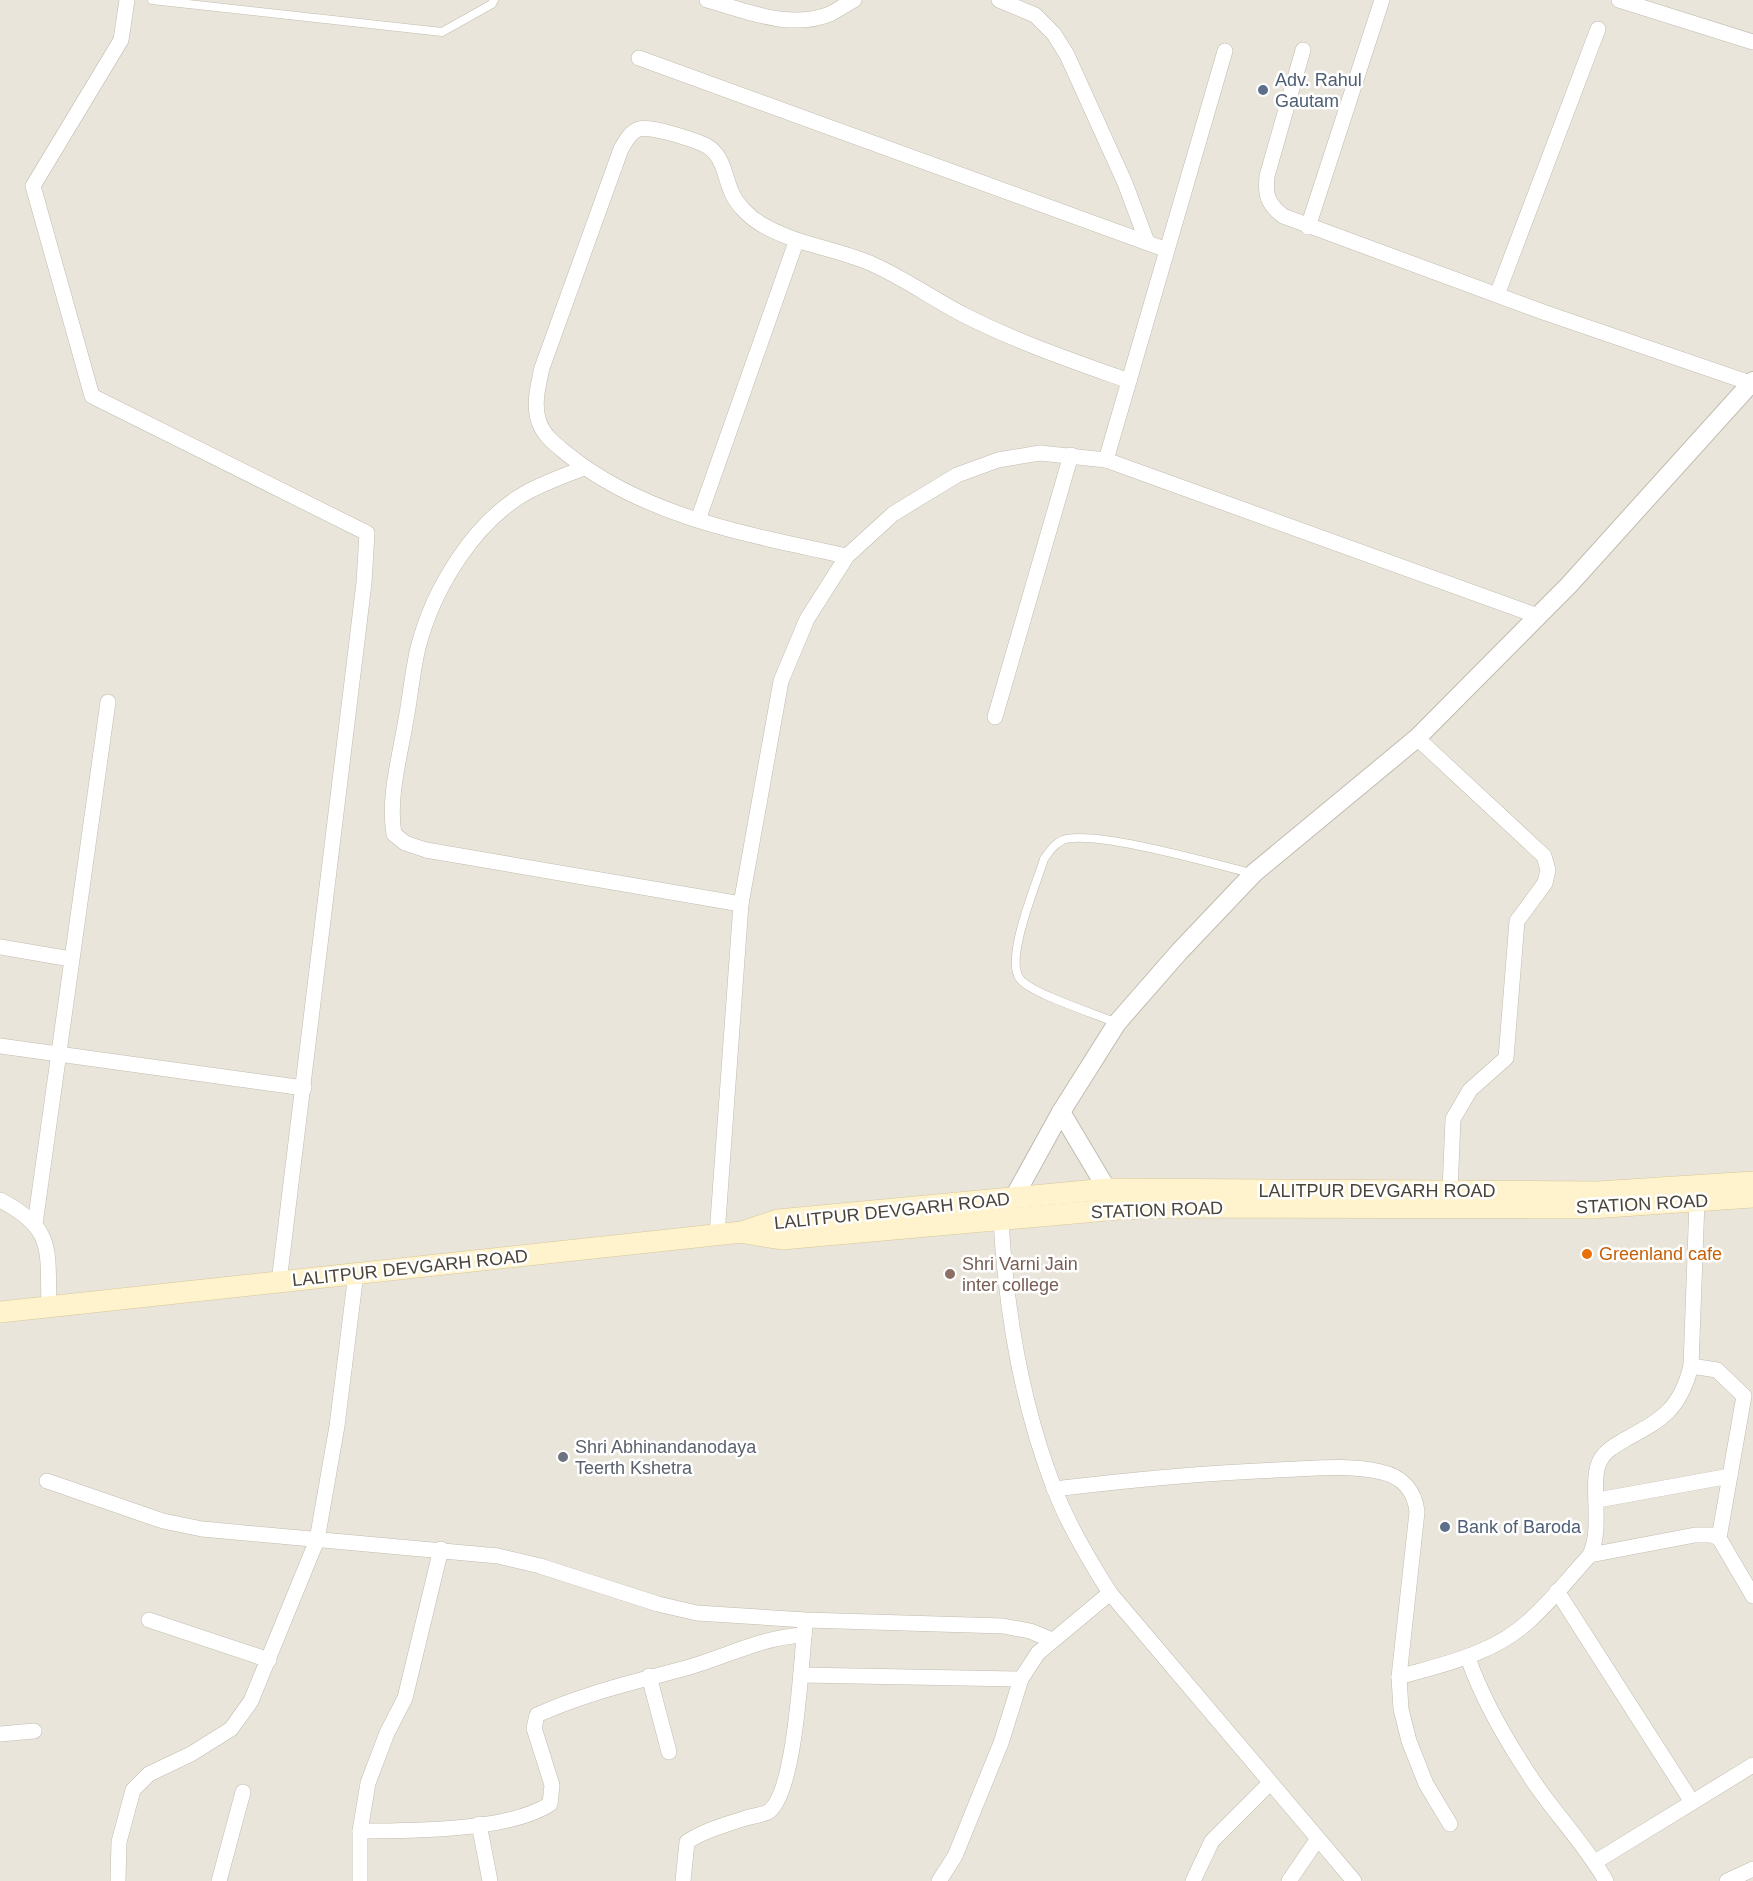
<svg xmlns="http://www.w3.org/2000/svg" width="1753" height="1881" font-family="Helvetica,sans-serif">
	<style>
		.residential { fill: #eae5da }
		.lines { fill: none; stroke-linecap: round; stroke-linejoin: round }
		.service-casing { stroke: #c2bbae; stroke-width: 9 }
		.minor-casing { stroke: #c2bbae; stroke-width: 16 }
		.tertiary-casing { stroke: #c2bbae; stroke-width: 20 }
		.secondary-casing { stroke: #d6c79b; stroke-width: 22 }
		.service { stroke: #fff; stroke-width: 8 }
		.minor { stroke: #fff; stroke-width: 15 }
		.tertiary { stroke: #fff; stroke-width: 18 }
		.secondary { stroke: #fff3cd; stroke-width: 21 }
		.service-dot { fill: #5c6f8a; stroke: #fff; stroke-width: 2 }
		.food-dot { fill: #e8710a; stroke: #fff; stroke-width: 2 }
		.education-dot { fill: #8d6e63; stroke: #fff; stroke-width: 2 }
		.worship-dot { fill: #6b7280; stroke: #fff; stroke-width: 2 }
		.labels { text-anchor: middle; dominant-baseline: central; stroke-width: 5; stroke-linejoin: round; paint-order: stroke }
		.service-label { font-size: 18px; fill: #4e5e75; stroke: #fff; text-anchor: start }
		.street-label { font-size: 18px; fill: #4b4439; stroke: #fff }
		.food-label { font-size: 18px; fill: #c56008; stroke: #fff; text-anchor: start }
		.education-label { font-size: 18px; fill: #785e54; stroke: #fff; text-anchor: start }
		.worship-label { font-size: 18px; fill: #5b616d; stroke: #fff; text-anchor: start }
	</style>
	<rect width="100%" height="100%" fill="#f6f3ec"/>
	<rect class="residential" x="0" y="0" width="1753" height="1881"/>
	<g class="lines">
		<defs>
			<g id="service">
				<path d="M 152,0 L 442,32 L 492,4 L 494,0"/>
				<path d="M 1117,1023 C 1096,1014 1032,994 1020,979 C 1004,959 1037,883 1044,859 C 1050,851 1054,844 1063,840 C 1092,829 1215,864 1251,873"/>
			</g>
			<g id="minor">
				<path d="M 127,0 L 121,40 L 33,186 L 92,396 L 367,533 L 364,583 L 279,1282"/>
				<path d="M 707,0 C 747,11 789,30 830,14 C 838,10 846,4 854,0"/>
				<path d="M 999,0 L 1035,15 L 1054,34 L 1067,55 L 1125,183 L 1147,242"/>
				<path d="M 1619,0 L 1753,42"/>
				<path d="M 1303,50 L 1267,176 C 1265,196 1268,204 1283,216 L 1543,312 L 1753,384"/>
				<path d="M 639,58 L 1167,250"/>
				<path d="M 1308,227 L 1382,0"/>
				<path d="M 1497,295 L 1598,29"/>
				<path d="M 1106,460 L 1225,51"/>
				<path d="M 584,468 C 565,475 547,482 529,491 C 474,521 433,589 418,648 C 412,673 410,700 405,725 C 399,760 388,799 394,834 L 405,843 L 426,850 L 741,904"/>
				<path d="M 698,520 L 796,242"/>
				<path d="M 847,556 C 750,535 644,517 566,453 C 555,444 544,436 539,422 C 533,405 538,386 542,368 L 621,149 C 625,142 630,132 639,129 C 652,126 692,139 705,145 C 723,154 724,174 731,191 C 736,204 749,217 761,224 C 796,245 836,248 872,264 C 904,278 933,299 964,315 C 1017,342 1073,361 1129,381"/>
				<path d="M 995,717 L 1071,455"/>
				<path d="M 1417,738 L 1544,856 L 1548,870 L 1545,883 L 1517,921 L 1506,1058 L 1470,1090 L 1453,1119 L 1450,1191"/>
				<path d="M 0,947 L 71,959"/>
				<path d="M 0,1046 L 304,1088"/>
				<path d="M 0,1200 C 56,1229 47,1251 49,1306"/>
				<path d="M 1001,1220 C 1006,1311 1021,1402 1054,1488 C 1068,1525 1089,1560 1110,1593 L 1354,1881"/>
				<path d="M 35,1224 L 108,702"/>
				<path d="M 717,1235 L 741,904 L 781,681 L 807,619 L 847,556 L 893,514 L 957,475 L 998,460 L 1040,453 L 1106,460 L 1538,616"/>
				<path d="M 1691,1366 L 1717,1370 L 1744,1396 L 1719,1538"/>
				<path d="M 47,1481 L 163,1521 L 202,1529 L 498,1556 L 540,1566 L 658,1604 L 697,1613 L 806,1620 L 1003,1626 L 1030,1631 L 1052,1640"/>
				<path d="M 1054,1489 C 1128,1480 1202,1473 1276,1470 C 1311,1469 1347,1464 1381,1472 C 1402,1476 1415,1491 1417,1512 L 1399,1677 L 1401,1709 L 1409,1741 L 1426,1784 L 1450,1824"/>
				<path d="M 1598,1500 L 1730,1476"/>
				<path d="M 1590,1555 L 1695,1535 L 1712,1535 L 1719,1538 L 1753,1596"/>
				<path d="M 1557,1591 L 1692,1802"/>
				<path d="M 149,1620 L 269,1660"/>
				<path d="M 1468,1658 C 1484,1704 1510,1747 1538,1788 C 1560,1819 1587,1848 1606,1881"/>
				<path d="M 801,1675 L 1021,1679"/>
				<path d="M 649,1676 L 669,1752"/>
				<path d="M 1399,1677 C 1444,1664 1494,1654 1530,1620 C 1552,1600 1570,1577 1590,1555 C 1604,1525 1588,1480 1601,1459 C 1607,1449 1616,1445 1626,1439 C 1663,1419 1680,1409 1691,1366 L 1697,1201"/>
				<path d="M 0,1734 L 34,1731"/>
				<path d="M 479,1824 L 490,1881"/>
				<path d="M 360,1831 C 410,1831 509,1831 550,1804 L 552,1785 L 534,1728 L 537,1715 C 585,1693 635,1682 686,1668 C 725,1657 762,1637 804,1635"/>
				<path d="M 1595,1862 L 1753,1765"/>
				<path d="M 118,1881 L 119,1842 L 133,1790 L 149,1774 L 191,1754 L 231,1729 L 251,1701 L 317,1540 L 337,1426 L 356,1273"/>
				<path d="M 219,1881 L 243,1792"/>
				<path d="M 360,1881 L 360,1831 L 368,1783 L 387,1733 L 405,1698 L 441,1549"/>
				<path d="M 683,1881 L 687,1842 C 705,1830 725,1825 746,1818 C 753,1816 762,1815 768,1812 C 796,1794 801,1660 805,1626"/>
				<path d="M 939,1881 L 955,1856 L 1001,1743 L 1021,1679 L 1038,1653 L 1110,1593"/>
				<path d="M 1193,1881 L 1212,1841 L 1270,1783"/>
				<path d="M 1289,1881 L 1317,1840"/>
				<path d="M 1727,1881 L 1753,1869"/>
			</g>
			<g id="tertiary">
				<path d="M 1061,1112 L 1114,1201"/>
				<path d="M 1008,1208 L 1061,1112 L 1117,1023 L 1179,952 L 1254,873 L 1417,738 L 1569,585 L 1753,381"/>
			</g>
			<g id="secondary">
				<path d="M 745,1233 L 782,1239 L 1119,1209 L 1171,1207 L 1592,1208 L 1753,1197"/>
				<path d="M 0,1312 L 742,1232 L 778,1220 L 1107,1189 L 1598,1192 L 1753,1182"/>
			</g>
		</defs>
		<use href="#service" class="service-casing"/>
		<use href="#minor" class="minor-casing"/>
		<use href="#tertiary" class="tertiary-casing"/>
		<use href="#secondary" class="secondary-casing"/>
		<use href="#service" class="service"/>
		<use href="#minor" class="minor"/>
		<use href="#tertiary" class="tertiary"/>
		<use href="#secondary" class="secondary"/>
	</g>
	<g class="service-dot">
		<circle cx="1263" cy="90" r="6"/>
		<circle cx="1445" cy="1527" r="6"/>
	</g>
	<circle class="food-dot" cx="1587" cy="1254" r="6"/>
	<circle class="education-dot" cx="950" cy="1274" r="6"/>
	<circle class="worship-dot" cx="563" cy="1457" r="6"/>
	<g class="labels">
		<g class="service-label">
			<text x="1275" y="80">Adv. Rahul<tspan x="1275" dy="21">Gautam</tspan></text>
			<text x="1457" y="1527">Bank of Baroda</text>
		</g>
		<g class="street-label">
			<text x="1377" y="1191">LALITPUR DEVGARH ROAD</text>
			<text transform="translate(1642 1204) rotate(-3)">STATION ROAD</text>
			<text transform="translate(1157 1210) rotate(-2)">STATION ROAD</text>
			<text transform="translate(892 1211) rotate(-6)">LALITPUR DEVGARH ROAD</text>
			<text transform="translate(410 1268) rotate(-6)">LALITPUR DEVGARH ROAD</text>
		</g>
		<g class="food-label">
			<text x="1599" y="1254">Greenland cafe</text>
		</g>
		<g class="education-label">
			<text x="962" y="1264">Shri Varni Jain<tspan x="962" dy="21">inter college</tspan></text>
		</g>
		<g class="worship-label">
			<text x="575" y="1447">Shri Abhinandanodaya<tspan x="575" dy="21">Teerth Kshetra</tspan></text>
		</g>
	</g>
</svg>
